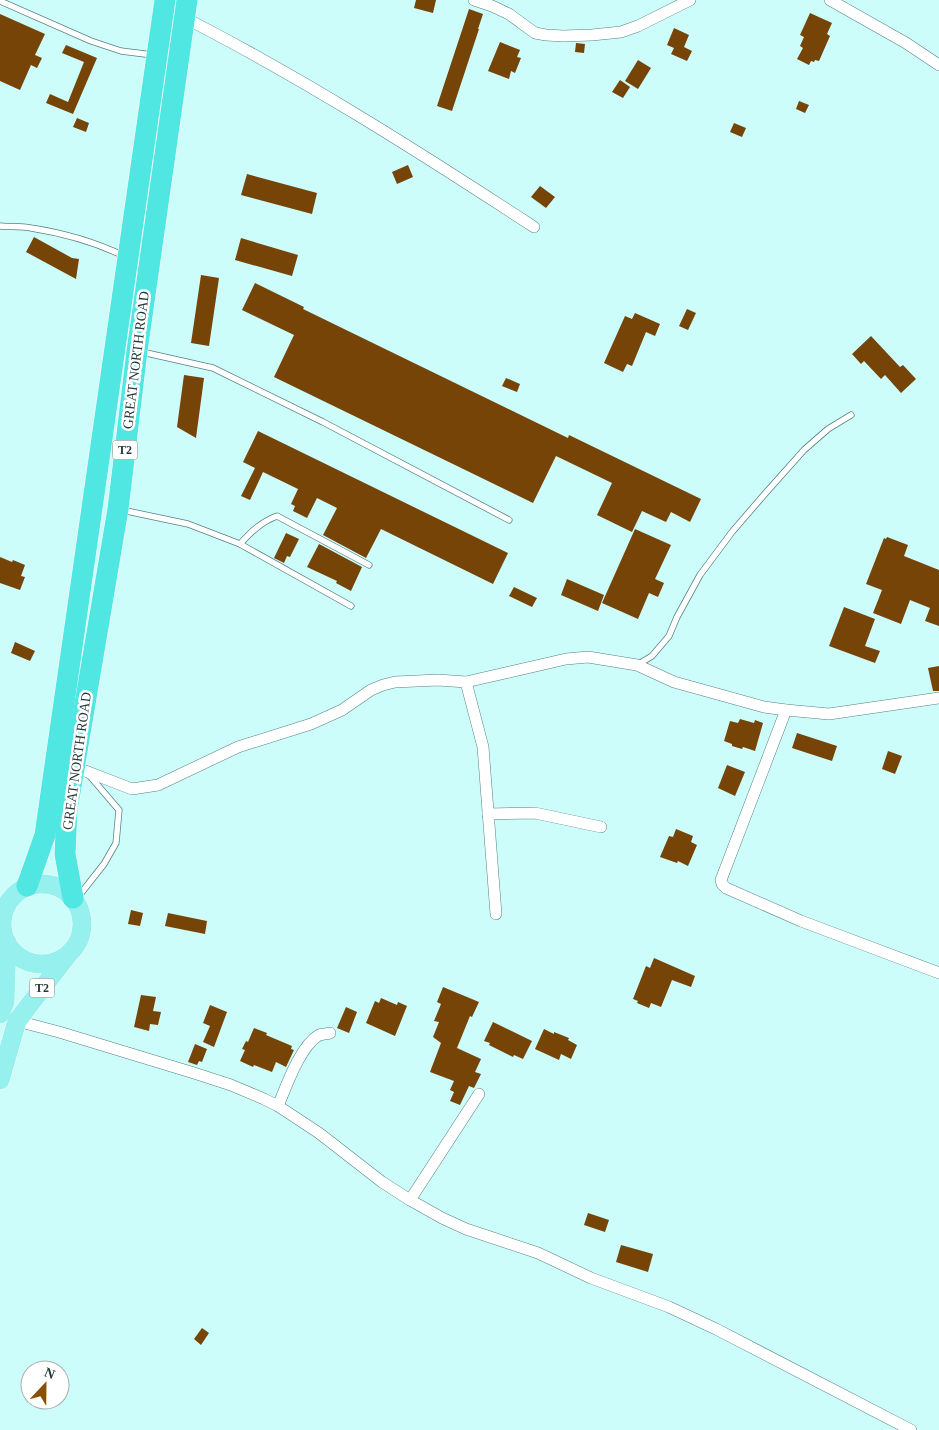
<svg xmlns="http://www.w3.org/2000/svg" width="939" height="1430" font-family="Georgia,serif">
	<style>
		.building { fill: #754406 }
		.lines { fill: none; stroke-linecap: round; stroke-linejoin: round }
		.lane-casing { stroke: #568280; stroke-width: 7 }
		.street-casing { stroke: #568280; stroke-width: 12 }
		.primary-casing { stroke: #fff; stroke-width: 20 }
		.highway-casing { stroke: #fff; stroke-width: 22 }
		.lane { stroke: #fff; stroke-width: 5.5 }
		.street { stroke: #fff; stroke-width: 11 }
		.primary { stroke: #96f1ee; stroke-width: 19 }
		.highway { stroke: #50e7e3; stroke-width: 21 }
		.labels { text-anchor: middle; dominant-baseline: central; stroke-width: 5; stroke-linejoin: round; paint-order: stroke }
		.shield { fill: #fff; stroke: #687575; stroke-width: 1 }
		.shield-label { font-size: 12px; font-weight: bold; fill: #273a3a }
		.street-label { font-size: 14px; fill: #273a3a; stroke: #fff }
	</style>
	<rect width="100%" height="100%" fill="#cdfdfb"/>
	<g class="building">
		<path d="M 416,0 L 436,0 L 433,13 L 414,8 Z"/>
		<path d="M 469,9 L 483,14 L 478,29 L 479,29 L 452,111 L 437,106 Z"/>
		<path d="M 810,13 L 832,23 L 827,34 L 830,36 L 819,61 L 815,60 L 814,62 L 811,61 L 809,65 L 797,59 L 803,48 L 800,46 L 804,37 L 800,35 Z"/>
		<path d="M 0,14 L 45,34 L 35,55 L 42,58 L 37,68 L 31,65 L 20,90 L 0,81 Z"/>
		<path d="M 674,28 L 689,35 L 684,47 L 692,51 L 687,61 L 671,54 L 674,48 L 667,45 Z"/>
		<path d="M 500,42 L 520,50 L 517,57 L 521,58 L 515,73 L 511,71 L 509,79 L 488,71 Z"/>
		<path d="M 576,43 L 585,44 L 584,53 L 575,52 Z"/>
		<path d="M 66,45 L 97,58 L 73,114 L 46,103 L 50,94 L 68,102 L 84,62 L 62,53 Z"/>
		<path d="M 638,60 L 651,68 L 638,89 L 625,81 Z"/>
		<path d="M 620,80 L 630,87 L 623,98 L 612,92 Z"/>
		<path d="M 799,101 L 809,105 L 805,113 L 796,109 Z"/>
		<path d="M 77,118 L 89,123 L 86,132 L 73,127 Z"/>
		<path d="M 734,123 L 746,128 L 742,137 L 730,132 Z"/>
		<path d="M 408,165 L 413,177 L 397,184 L 392,172 Z"/>
		<path d="M 247,174 L 317,193 L 312,214 L 241,195 Z"/>
		<path d="M 540,186 L 555,197 L 546,208 L 531,197 Z"/>
		<path d="M 34,237 L 72,258 L 79,259 L 76,279 L 26,252 Z"/>
		<path d="M 241,238 L 298,255 L 292,276 L 235,260 Z"/>
		<path d="M 201,275 L 219,278 L 209,346 L 191,343 Z"/>
		<path d="M 255,283 L 304,307 L 303,309 L 568,438 L 569,435 L 701,499 L 690,522 L 671,512 L 666,522 L 642,511 L 632,532 L 597,515 L 612,483 L 556,456 L 533,503 L 274,377 L 294,335 L 242,310 Z"/>
		<path d="M 687,309 L 696,313 L 688,330 L 679,326 Z"/>
		<path d="M 635,313 L 660,324 L 655,336 L 646,332 L 632,366 L 627,364 L 623,372 L 604,363 L 625,316 L 632,319 Z"/>
		<path d="M 871,336 L 900,367 L 903,365 L 916,379 L 901,393 L 885,375 L 881,379 L 864,361 L 861,364 L 852,354 Z"/>
		<path d="M 184,375 L 204,378 L 196,438 L 177,427 Z"/>
		<path d="M 506,378 L 520,384 L 517,392 L 502,386 Z"/>
		<path d="M 258,431 L 508,553 L 493,584 L 381,529 L 366,558 L 323,535 L 337,508 L 317,498 L 307,518 L 293,511 L 295,506 L 291,504 L 298,489 L 263,472 L 250,500 L 241,496 L 255,468 L 243,462 Z"/>
		<path d="M 635,529 L 671,545 L 655,579 L 664,583 L 658,597 L 649,593 L 638,619 L 602,603 Z"/>
		<path d="M 286,533 L 299,539 L 290,557 L 287,556 L 284,563 L 274,558 Z"/>
		<path d="M 887,537 L 908,545 L 904,556 L 939,570 L 939,626 L 925,621 L 930,608 L 910,600 L 901,624 L 873,613 L 882,590 L 866,584 L 884,538 L 886,539 Z"/>
		<path d="M 319,544 L 362,567 L 351,591 L 336,583 L 337,581 L 307,567 Z"/>
		<path d="M 0,557 L 12,562 L 13,560 L 25,565 L 21,576 L 25,577 L 20,590 L 0,583 Z"/>
		<path d="M 567,579 L 604,595 L 598,611 L 561,595 Z"/>
		<path d="M 514,587 L 537,598 L 532,607 L 509,596 Z"/>
		<path d="M 844,607 L 875,619 L 865,646 L 880,651 L 875,663 L 829,646 Z"/>
		<path d="M 15,642 L 35,651 L 30,661 L 11,653 Z"/>
		<path d="M 939,666 L 939,691 L 933,691 L 928,668 Z"/>
		<path d="M 740,719 L 754,723 L 755,720 L 763,723 L 755,751 L 743,747 L 742,749 L 732,746 L 732,744 L 724,741 L 730,721 L 738,723 Z"/>
		<path d="M 797,733 L 837,746 L 832,761 L 792,748 Z"/>
		<path d="M 888,751 L 902,756 L 895,774 L 882,769 Z"/>
		<path d="M 727,765 L 745,772 L 735,796 L 718,788 Z"/>
		<path d="M 676,829 L 693,836 L 691,842 L 697,845 L 688,866 L 678,861 L 677,863 L 660,857 L 669,836 L 673,837 Z"/>
		<path d="M 131,910 L 143,913 L 140,926 L 128,924 Z"/>
		<path d="M 168,913 L 207,921 L 205,934 L 165,926 Z"/>
		<path d="M 654,958 L 695,976 L 691,987 L 672,980 L 661,1007 L 651,1003 L 649,1008 L 637,1003 L 638,1001 L 633,999 L 646,966 L 650,968 Z"/>
		<path d="M 443,987 L 479,1002 L 472,1017 L 470,1016 L 457,1048 L 481,1059 L 475,1072 L 481,1074 L 474,1088 L 469,1086 L 460,1105 L 450,1101 L 454,1092 L 450,1090 L 454,1081 L 430,1072 L 441,1043 L 433,1037 L 439,1022 L 434,1021 L 441,1004 L 437,1002 Z"/>
		<path d="M 141,995 L 156,997 L 153,1011 L 161,1012 L 158,1025 L 150,1024 L 149,1031 L 134,1027 Z"/>
		<path d="M 381,998 L 397,1005 L 398,1002 L 407,1006 L 395,1036 L 366,1023 L 375,1001 L 379,1003 Z"/>
		<path d="M 210,1005 L 227,1012 L 214,1047 L 203,1042 L 210,1026 L 203,1023 Z"/>
		<path d="M 346,1007 L 357,1012 L 349,1033 L 337,1028 Z"/>
		<path d="M 493,1022 L 532,1041 L 523,1059 L 514,1055 L 513,1057 L 489,1045 L 490,1043 L 484,1041 Z"/>
		<path d="M 254,1028 L 267,1033 L 266,1035 L 292,1046 L 291,1049 L 294,1050 L 286,1067 L 276,1062 L 272,1072 L 254,1065 L 253,1067 L 240,1061 L 245,1050 L 242,1049 L 246,1041 L 248,1042 Z"/>
		<path d="M 544,1029 L 554,1034 L 554,1032 L 569,1038 L 568,1040 L 577,1045 L 571,1059 L 561,1054 L 559,1060 L 535,1049 Z"/>
		<path d="M 195,1044 L 207,1049 L 202,1062 L 199,1061 L 197,1065 L 188,1062 Z"/>
		<path d="M 588,1213 L 609,1220 L 605,1232 L 584,1225 Z"/>
		<path d="M 621,1245 L 653,1254 L 648,1272 L 616,1262 Z"/>
		<path d="M 202,1328 L 209,1333 L 201,1345 L 194,1339 Z"/>
	</g>
	<g class="lines">
		<defs>
			<g id="lane">
				<path d="M 0,1 L 91,41 L 121,51 L 153,55"/>
				<path d="M 0,226 C 10,227 21,226 31,228 C 63,233 95,242 124,256"/>
				<path d="M 142,352 L 213,368 L 323,422 L 509,520"/>
				<path d="M 122,510 L 188,524 L 240,544 L 351,606"/>
				<path d="M 240,544 C 251,532 261,522 277,516 L 369,565"/>
				<path d="M 637,665 L 652,656 L 669,636 L 677,617 L 700,575 L 732,532 L 763,496 L 804,450 L 828,429 L 851,415"/>
				<path d="M 78,897 L 104,864 L 116,843 L 119,810 L 89,775"/>
			</g>
			<g id="street">
				<path d="M 474,0 L 492,6 L 509,14 L 535,33 L 546,35 L 563,36 L 592,35 L 621,32 L 638,26 L 690,0"/>
				<path d="M 830,0 L 906,43 L 939,65"/>
				<path d="M 181,16 C 303,78 419,152 534,227"/>
				<path d="M 466,682 L 483,747 L 496,914"/>
				<path d="M 786,710 L 721,880 L 722,884 L 726,888 L 801,921 L 939,973"/>
				<path d="M 75,767 L 132,789 L 158,785 L 238,747 L 311,724 L 342,710 L 371,690 L 383,685 L 395,682 L 438,680 L 466,682 L 566,659 L 588,657 L 637,665 L 674,682 L 764,707 L 786,710 L 829,714 L 939,698"/>
				<path d="M 488,814 L 535,813 L 601,827"/>
				<path d="M 17,1021 L 59,1032 L 194,1073 L 231,1085 L 264,1099 L 278,1106 L 319,1133 L 382,1182 L 410,1200 L 442,1218 L 466,1229 L 538,1253 L 591,1278 L 669,1307 L 716,1329 L 911,1430"/>
				<path d="M 278,1106 C 286,1087 300,1046 319,1035 C 322,1034 327,1034 330,1033"/>
				<path d="M 410,1200 L 479,1094"/>
			</g>
			<g id="primary">
				<circle cx="42" cy="924" r="40"/>
				<path d="M 0,1014 L 5,1002 L 7,942"/>
				<path d="M 0,1080 L 17,1021 L 67,956"/>
			</g>
			<g id="highway">
				<path d="M 27,886 L 45,835 L 165,0"/>
				<path d="M 73,898 L 65,854 L 67,810 L 118,509 L 137,351 L 187,0"/>
			</g>
		</defs>
		<use href="#lane" class="lane-casing"/>
		<use href="#street" class="street-casing"/>
		<use href="#primary" class="primary-casing"/>
		<use href="#highway" class="highway-casing"/>
		<use href="#lane" class="lane"/>
		<use href="#street" class="street"/>
		<use href="#primary" class="primary"/>
		<use href="#highway" class="highway"/>
	</g>
	<g class="labels">
		<g class="shield">
			<rect x="112.5" y="440.5" width="25" height="19" rx="4"/>
			<rect x="29.5" y="978.5" width="25" height="19" rx="4"/>
		</g>
		<g class="shield-label">
			<text x="125" y="450">T2</text>
			<text x="42" y="988">T2</text>
		</g>
		<g class="street-label">
			<text transform="translate(136 360) rotate(-83)">GREAT NORTH ROAD</text>
			<text transform="translate(77 761) rotate(-82)">GREAT NORTH ROAD</text>
		</g>
	</g>
	<g transform="translate(45 1385) rotate(22)"><circle r="24" fill="#ffffff" stroke="#a9b0b0"/>
	<path d="M0-4L9 19L0 12L-9 19Z" fill="#894f05"/>
	<text y="-8" font-size="14" font-weight="bold" text-anchor="middle" fill="#273a3a">N</text>
	</g>
</svg>
